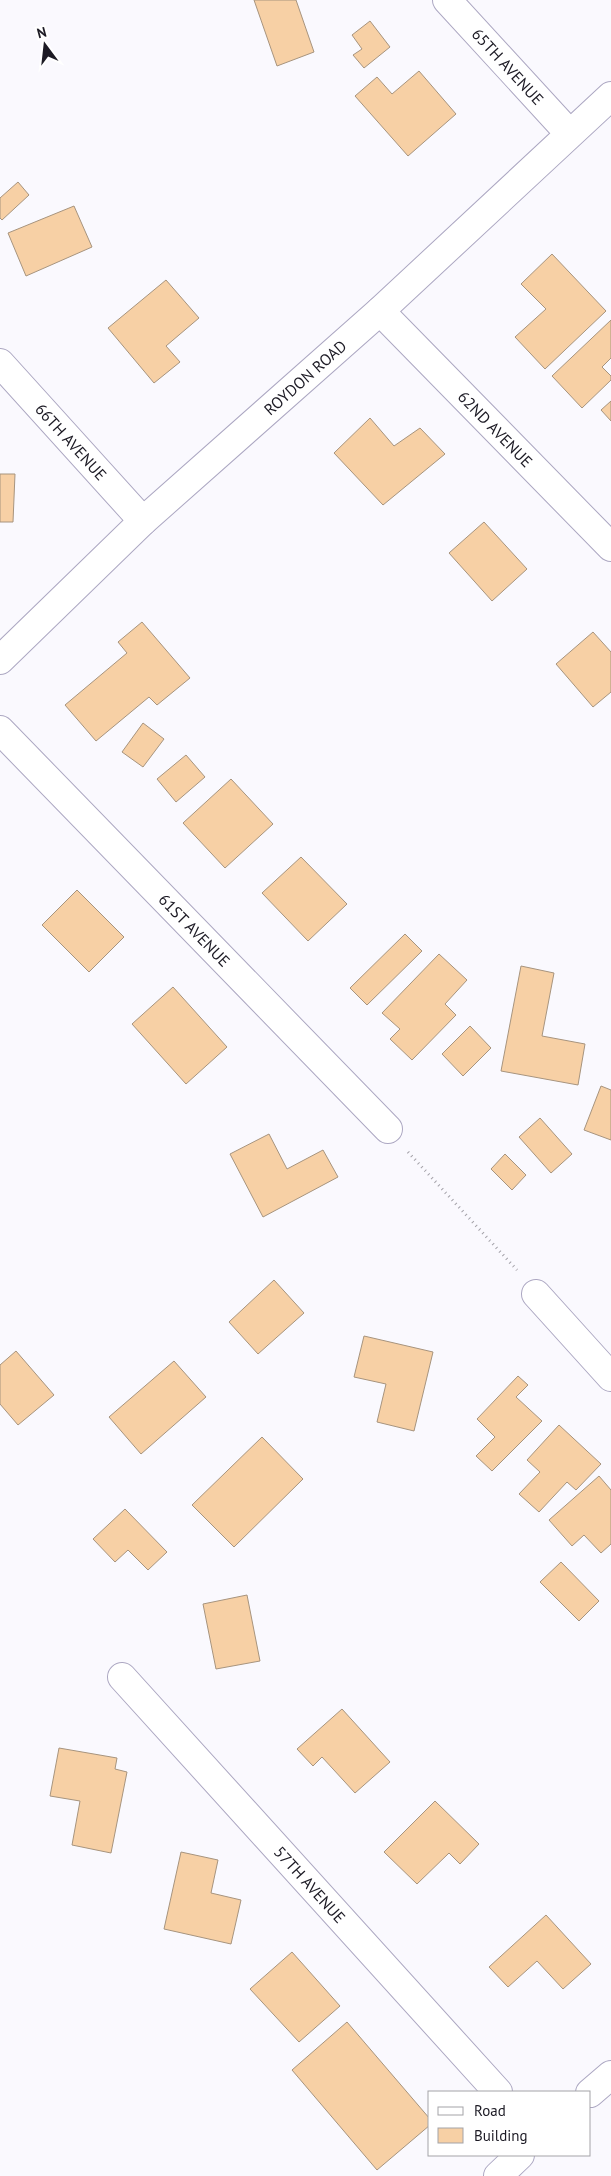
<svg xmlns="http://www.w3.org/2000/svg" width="611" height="2176" font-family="'PT Sans',sans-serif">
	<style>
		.building { fill: #f7d0a5; stroke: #a7947e }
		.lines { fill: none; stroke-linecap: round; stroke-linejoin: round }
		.minor-casing { stroke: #aca7c2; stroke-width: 30 }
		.path { stroke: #a3a1a8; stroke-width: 3; stroke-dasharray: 1 4; stroke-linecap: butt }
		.minor { stroke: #fff; stroke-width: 28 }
		.labels { text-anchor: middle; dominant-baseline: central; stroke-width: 5; stroke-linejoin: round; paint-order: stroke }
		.street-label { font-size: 16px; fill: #1c1a24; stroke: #fff }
	</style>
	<rect width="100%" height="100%" fill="#faf9fe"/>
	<g class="building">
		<path d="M 254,0 L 296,0 L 314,52 L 277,66 Z"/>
		<path d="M 370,21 L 390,47 L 364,68 L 353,55 L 362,49 L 352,35 Z"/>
		<path d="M 419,71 L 456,114 L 408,156 L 355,96 L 377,77 L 392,94 Z"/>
		<path d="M 18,182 L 29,195 L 2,220 L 0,218 L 0,198 Z"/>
		<path d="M 74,206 L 92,247 L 26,276 L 8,233 Z"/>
		<path d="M 552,254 L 606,311 L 545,369 L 515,337 L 546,309 L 521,284 Z"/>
		<path d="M 166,280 L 199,318 L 166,346 L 180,362 L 154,383 L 108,328 Z"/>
		<path d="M 611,320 L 611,358 L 602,367 L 611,376 L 611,380 L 582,408 L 552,376 Z"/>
		<path d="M 611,401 L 611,421 L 601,410 Z"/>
		<path d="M 370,418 L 394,446 L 420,428 L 445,454 L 383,505 L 334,453 Z"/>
		<path d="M 0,474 L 15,474 L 13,522 L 0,522 Z"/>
		<path d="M 484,522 L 527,569 L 492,601 L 449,553 Z"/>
		<path d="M 142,622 L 190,678 L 157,705 L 149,697 L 96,741 L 65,705 L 127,653 L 118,642 Z"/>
		<path d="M 593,632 L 611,652 L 611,692 L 593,707 L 556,664 Z"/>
		<path d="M 143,723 L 164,739 L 143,767 L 122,752 Z"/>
		<path d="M 186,755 L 205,777 L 176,802 L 157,779 Z"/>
		<path d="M 231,779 L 273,824 L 225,868 L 183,823 Z"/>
		<path d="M 301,857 L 347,904 L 308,941 L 262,893 Z"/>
		<path d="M 77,890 L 124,937 L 89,972 L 42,925 Z"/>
		<path d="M 405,934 L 422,951 L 367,1005 L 350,988 Z"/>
		<path d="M 439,954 L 467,980 L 445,1004 L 456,1015 L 412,1060 L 390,1039 L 400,1029 L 382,1013 Z"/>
		<path d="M 521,966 L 554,973 L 542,1036 L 585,1044 L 578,1085 L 501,1071 Z"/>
		<path d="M 173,987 L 227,1047 L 186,1084 L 132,1024 Z"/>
		<path d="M 470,1026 L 491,1048 L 463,1076 L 442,1054 Z"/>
		<path d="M 601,1086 L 611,1090 L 611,1140 L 584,1130 Z"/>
		<path d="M 540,1118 L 572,1154 L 551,1173 L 519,1137 Z"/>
		<path d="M 269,1134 L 287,1169 L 323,1150 L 338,1177 L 263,1217 L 230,1154 Z"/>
		<path d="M 505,1154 L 526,1175 L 512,1190 L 491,1169 Z"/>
		<path d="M 274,1280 L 304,1313 L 258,1354 L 229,1322 Z"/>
		<path d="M 364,1336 L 433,1352 L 414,1431 L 377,1422 L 386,1384 L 354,1377 Z"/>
		<path d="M 16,1351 L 54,1395 L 18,1425 L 0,1404 L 0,1365 Z"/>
		<path d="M 174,1361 L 206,1397 L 141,1454 L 109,1417 Z"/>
		<path d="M 518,1376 L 528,1385 L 516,1397 L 542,1421 L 492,1471 L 476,1456 L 495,1437 L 477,1419 Z"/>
		<path d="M 559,1425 L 601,1464 L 576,1490 L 567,1482 L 539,1512 L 519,1494 L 540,1472 L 527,1460 Z"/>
		<path d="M 262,1437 L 303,1479 L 234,1547 L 192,1505 Z"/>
		<path d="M 599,1476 L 611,1490 L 611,1544 L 601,1553 L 584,1535 L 572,1546 L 549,1520 Z"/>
		<path d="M 125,1509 L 167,1552 L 148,1570 L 128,1550 L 115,1562 L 93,1539 Z"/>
		<path d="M 561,1562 L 599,1601 L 579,1621 L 540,1582 Z"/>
		<path d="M 247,1595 L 260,1661 L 216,1669 L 203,1604 Z"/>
		<path d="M 342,1709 L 390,1762 L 355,1793 L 322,1757 L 313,1766 L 297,1749 Z"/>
		<path d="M 59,1748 L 117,1758 L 115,1769 L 127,1772 L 111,1853 L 72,1845 L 80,1801 L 50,1796 Z"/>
		<path d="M 435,1801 L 479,1844 L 460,1864 L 449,1853 L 417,1884 L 384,1852 Z"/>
		<path d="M 181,1852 L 218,1860 L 211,1893 L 241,1900 L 231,1944 L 164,1929 Z"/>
		<path d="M 546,1915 L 591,1964 L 563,1989 L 537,1961 L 508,1987 L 489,1967 Z"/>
		<path d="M 292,1952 L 340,2006 L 299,2042 L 250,1989 Z"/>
		<path d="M 347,2022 L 430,2119 L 430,2125 L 377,2170 L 292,2070 Z"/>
	</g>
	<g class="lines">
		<defs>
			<g id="minor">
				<path id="s1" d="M 447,0 L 569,133"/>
				<path id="s2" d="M 380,311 L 611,547"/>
				<path id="s3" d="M 0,363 L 143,521"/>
				<path id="s4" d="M 0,660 L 143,521 L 380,311 L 611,96"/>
				<path id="s5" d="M 0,730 L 388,1129"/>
				<path d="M 536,1294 L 611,1377"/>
				<path id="s6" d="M 122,1677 L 498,2092"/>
				<path d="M 590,2093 L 611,2075"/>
				<path d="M 498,2176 L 520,2155"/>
			</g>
		</defs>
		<use href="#minor" class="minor-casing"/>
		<path class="path" d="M 408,1152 L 517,1270"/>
		<use href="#minor" class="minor"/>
	</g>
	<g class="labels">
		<g class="street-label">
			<text stroke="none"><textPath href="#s1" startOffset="90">65TH AVENUE</textPath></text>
			<text stroke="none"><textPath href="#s4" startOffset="416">ROYDON ROAD</textPath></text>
			<text stroke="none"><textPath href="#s2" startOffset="165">62ND AVENUE</textPath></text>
			<text stroke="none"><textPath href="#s3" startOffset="106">66TH AVENUE</textPath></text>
			<text stroke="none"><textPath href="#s5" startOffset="279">61ST AVENUE</textPath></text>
			<text stroke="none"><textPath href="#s6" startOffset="280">57TH AVENUE</textPath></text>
		</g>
	</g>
	<rect x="428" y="2091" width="162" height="65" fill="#ffffff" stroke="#a4a3a7"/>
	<rect x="438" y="2107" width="25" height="8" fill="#ffffff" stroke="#a4a3a7"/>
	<text x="474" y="2116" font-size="15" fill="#1c1a24">Road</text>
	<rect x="438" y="2128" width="25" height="15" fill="#f7d0a5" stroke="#a4a3a7"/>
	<text x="474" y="2141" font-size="15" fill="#1c1a24">Building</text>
	<g transform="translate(45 45) rotate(345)" stroke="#ffffff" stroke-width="4" paint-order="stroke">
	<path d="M0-4L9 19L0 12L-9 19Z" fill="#1c1a24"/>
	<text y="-8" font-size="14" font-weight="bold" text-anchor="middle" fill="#1c1a24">N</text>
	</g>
</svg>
